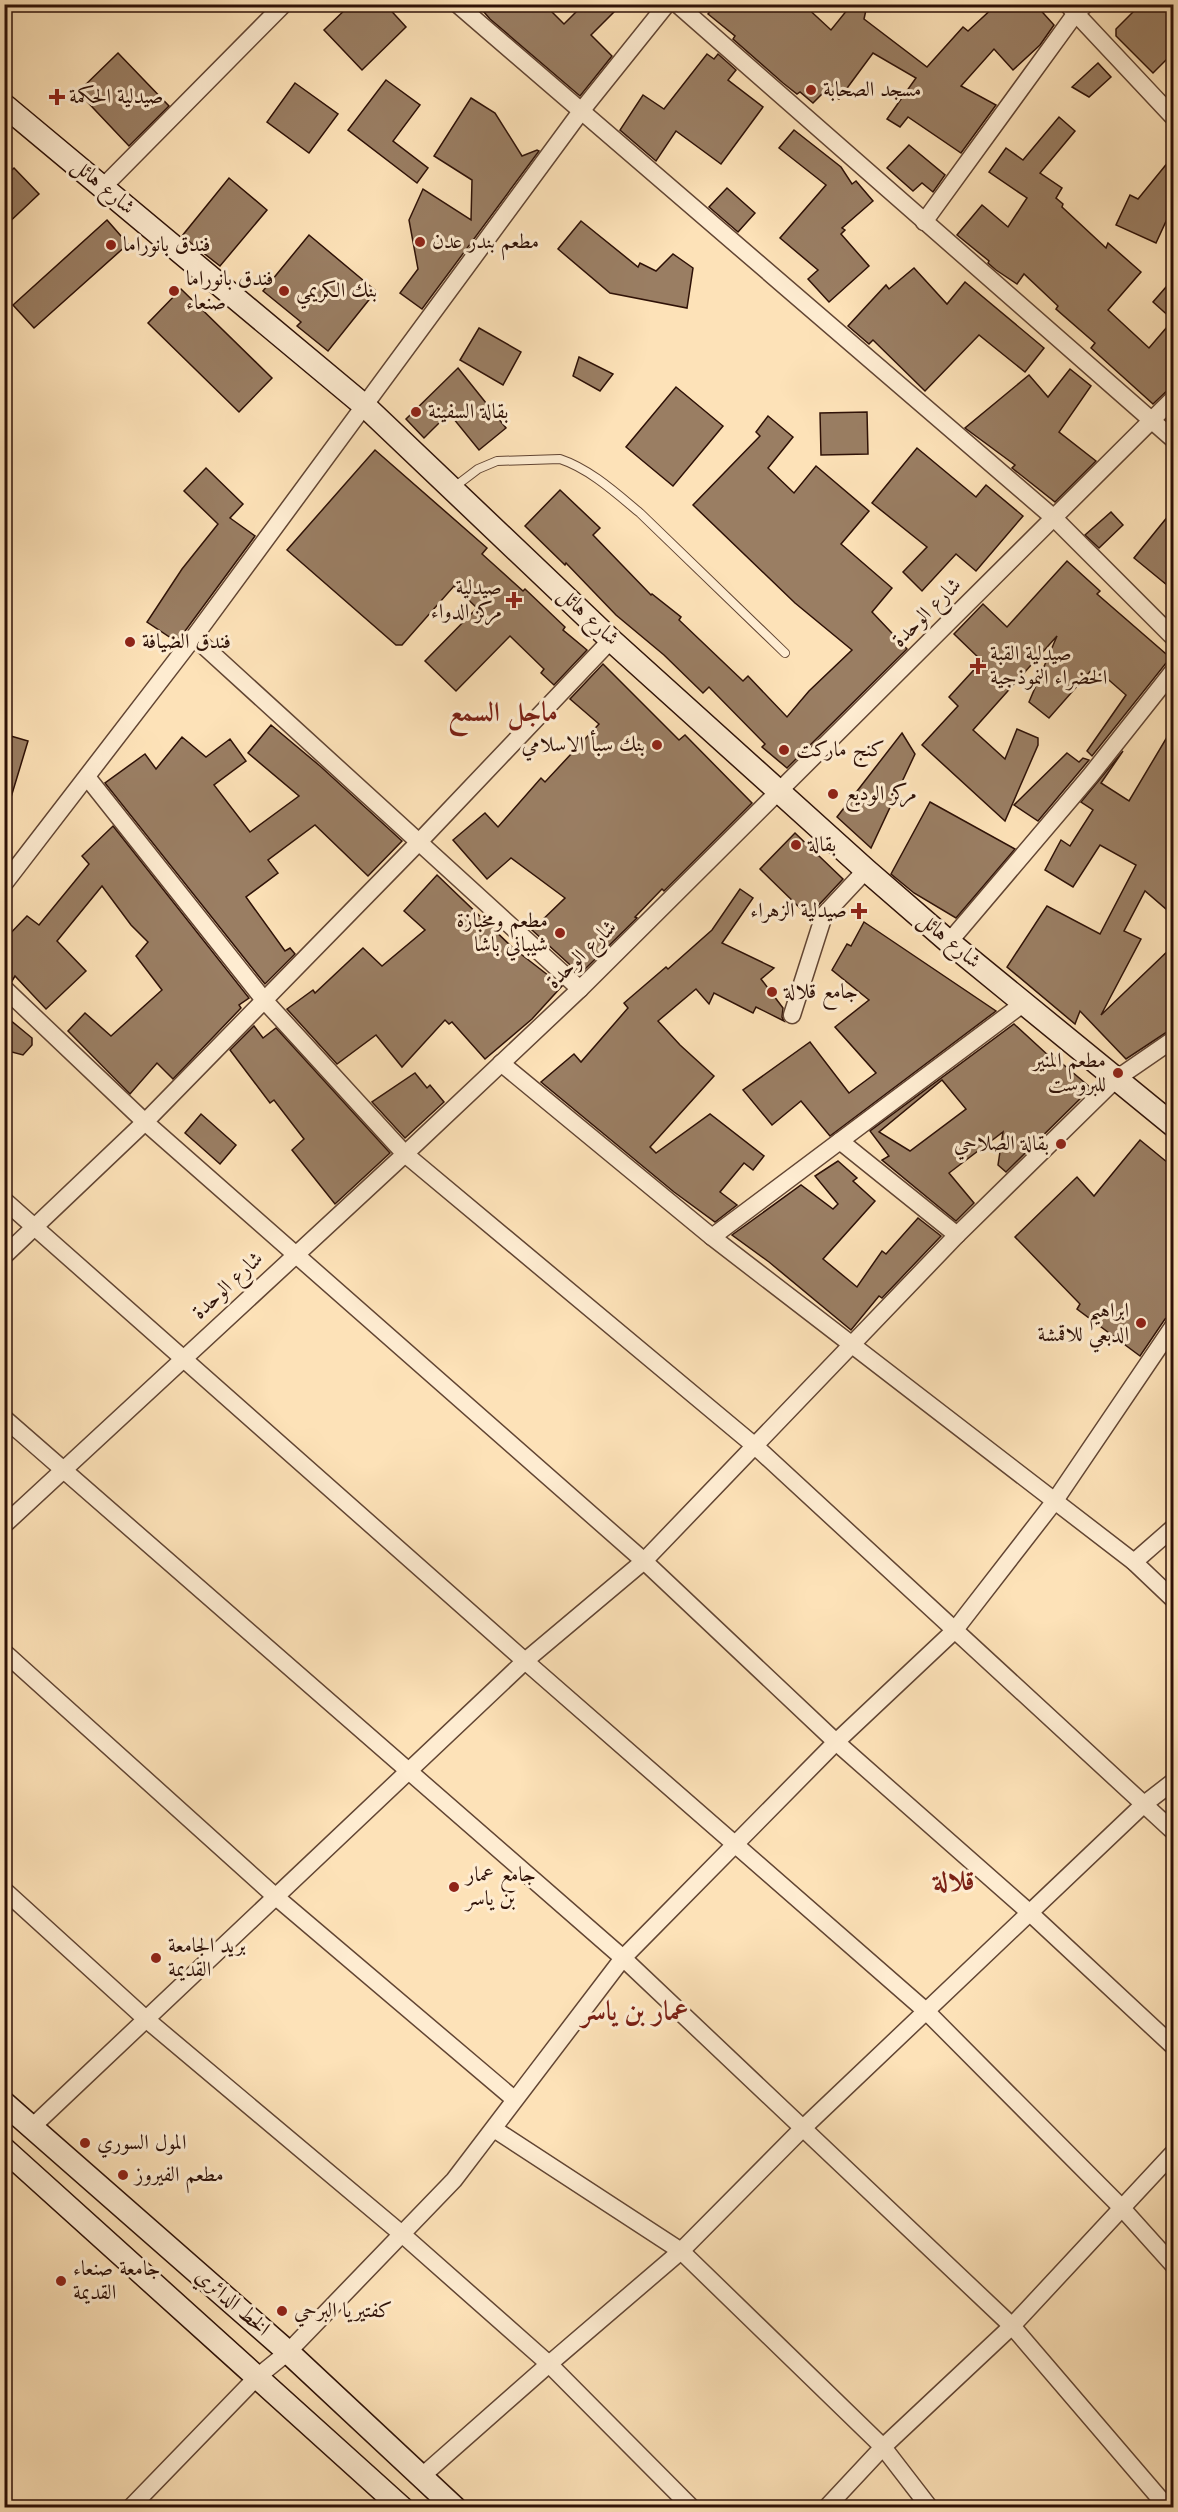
<svg xmlns="http://www.w3.org/2000/svg" width="1178" height="2512" font-family="'Old Standard TT',Amiri,serif">
	<style>
		.building { fill: #9a7e63; stroke: #2e1107; stroke-width: 1.5; fill-rule: evenodd }
		.lines { fill: none; stroke-linecap: round; stroke-linejoin: round }
		.lane-casing { stroke: #624533; stroke-width: 10 }
		.street-casing { stroke: #624533; stroke-width: 19 }
		.secondary-casing { stroke: #2e1107; stroke-width: 25 }
		.lane { stroke: #feecd1; stroke-width: 8 }
		.street { stroke: #feecd1; stroke-width: 16 }
		.secondary { stroke: #feecd1; stroke-width: 22 }
		.poi-dot { fill: #8f2418; stroke: #feecd1; stroke-width: 2 }
		.labels { text-anchor: middle; dominant-baseline: central; stroke-width: 6; stroke-linejoin: round; paint-order: stroke }
		.poi-label { font-size: 21px; fill: #2e1107; stroke: #feecd1; text-anchor: start }
		.street-label { font-size: 21px; fill: #2e1107; stroke: #feecd1 }
		.district-label { font-size: 27px; font-weight: bold; fill: #7a1f14; stroke: #feecd1 }
	</style>
	<rect width="100%" height="100%" fill="#fde2b8"/>
	<filter id="stains"><feTurbulence type="fractalNoise" baseFrequency=".00333" numOctaves="4"/><feColorMatrix values="0 0 0 0 .2 0 0 0 0 .09 0 0 0 0 .02 0 0 0 .5 -.17"/></filter>
	<radialGradient id="worn" r=".72"><stop offset=".6" stop-color="#630" stop-opacity="0"/><stop offset="1" stop-color="#630" stop-opacity=".3"/></radialGradient>
	<g class="building">
		<path d="M 351,4 L 385,4 L 406,27 L 362,70 L 324,30 Z"/>
		<path d="M 477,4 L 544,4 L 564,24 L 584,4 L 622,4 L 591,35 L 612,56 L 580,96 L 490,19 Z"/>
		<path d="M 716,4 L 803,4 L 831,30 L 852,4 L 860,4 L 866,10 L 864,19 L 927,67 L 963,27 L 968,31 L 997,4 L 1035,4 L 1054,25 L 1040,45 L 1013,70 L 994,49 L 961,86 L 996,105 L 961,153 L 908,117 L 900,127 L 887,119 L 916,78 L 873,53 L 839,99 L 824,92 L 813,103 L 800,92 L 797,94 L 783,83 L 733,39 L 735,36 L 708,14 Z"/>
		<path d="M 1141,4 L 1173,4 L 1173,53 L 1153,73 L 1116,36 L 1116,29 Z"/>
		<path d="M 118,53 L 169,106 L 129,146 L 78,92 Z"/>
		<path d="M 707,54 L 714,59 L 718,54 L 736,70 L 728,80 L 763,107 L 721,164 L 676,131 L 656,161 L 620,130 L 643,95 L 664,109 Z"/>
		<path d="M 1098,63 L 1111,77 L 1089,97 L 1072,87 Z"/>
		<path d="M 386,80 L 420,105 L 393,141 L 428,168 L 417,183 L 348,130 Z"/>
		<path d="M 295,83 L 338,114 L 309,153 L 267,122 Z"/>
		<path d="M 471,98 L 495,113 L 522,156 L 537,150 L 539,151 L 422,309 L 400,293 L 418,269 L 409,220 L 423,189 L 471,220 L 472,180 L 434,156 Z"/>
		<path d="M 1059,117 L 1075,131 L 1040,173 L 1062,188 L 1056,198 L 1063,204 L 1062,207 L 1106,248 L 1108,243 L 1141,272 L 1108,310 L 1149,348 L 1173,320 L 1153,302 L 1173,279 L 1173,385 L 1153,404 L 1091,348 L 1095,343 L 1056,309 L 1058,306 L 1024,274 L 1017,284 L 996,270 L 988,263 L 989,261 L 957,235 L 982,205 L 1008,227 L 1027,198 L 989,172 L 1006,148 L 1023,160 Z"/>
		<path d="M 794,130 L 841,167 L 852,184 L 856,181 L 873,201 L 842,228 L 845,230 L 841,234 L 869,266 L 829,302 L 808,279 L 818,270 L 780,238 L 826,185 L 779,148 Z"/>
		<path d="M 909,145 L 945,175 L 933,192 L 922,183 L 913,191 L 887,168 Z"/>
		<path d="M 1173,156 L 1173,206 L 1156,243 L 1116,225 L 1130,195 L 1138,199 Z"/>
		<path d="M 14,168 L 39,194 L 4,227 L 4,177 Z"/>
		<path d="M 229,178 L 267,210 L 220,266 L 182,236 Z"/>
		<path d="M 727,188 L 755,213 L 738,232 L 709,207 Z"/>
		<path d="M 107,220 L 128,244 L 34,328 L 13,305 Z"/>
		<path d="M 581,221 L 638,267 L 640,263 L 656,271 L 673,254 L 693,268 L 687,308 L 610,293 L 558,249 Z"/>
		<path d="M 309,235 L 376,291 L 328,351 L 297,326 L 301,322 L 263,291 Z"/>
		<path d="M 914,268 L 947,304 L 965,282 L 1044,348 L 1025,372 L 979,335 L 925,391 L 873,340 L 869,344 L 848,326 L 886,285 L 889,289 Z"/>
		<path d="M 181,289 L 272,378 L 239,412 L 148,323 Z"/>
		<path d="M 479,328 L 521,352 L 503,385 L 460,360 Z"/>
		<path d="M 579,357 L 613,374 L 600,391 L 573,376 Z"/>
		<path d="M 458,368 L 506,428 L 479,450 L 449,413 L 424,438 L 406,419 Z"/>
		<path d="M 1070,369 L 1091,386 L 1059,432 L 1096,461 L 1055,502 L 1012,468 L 1015,465 L 965,428 L 1029,375 L 1048,397 Z"/>
		<path d="M 676,387 L 723,426 L 673,486 L 626,447 Z"/>
		<path d="M 867,412 L 868,454 L 821,455 L 820,413 Z"/>
		<path d="M 768,416 L 793,437 L 768,468 L 794,493 L 816,466 L 869,511 L 841,544 L 892,588 L 872,612 L 907,649 L 787,768 L 762,747 L 765,744 L 709,687 L 703,693 L 664,655 L 616,615 L 566,563 L 565,565 L 525,526 L 560,490 L 600,528 L 593,535 L 651,595 L 652,594 L 681,617 L 679,620 L 743,681 L 748,676 L 787,717 L 809,691 L 852,650 L 795,603 L 693,505 L 760,436 L 756,432 Z"/>
		<path d="M 917,448 L 976,497 L 986,485 L 1023,516 L 976,571 L 956,554 L 922,591 L 903,572 L 927,547 L 872,503 Z"/>
		<path d="M 375,450 L 487,548 L 482,554 L 523,591 L 525,589 L 565,627 L 563,630 L 587,650 L 554,685 L 541,673 L 544,669 L 510,636 L 456,691 L 425,661 L 477,608 L 454,586 L 402,645 L 396,645 L 287,550 Z"/>
		<path d="M 206,468 L 243,504 L 230,518 L 255,536 L 177,642 L 147,622 L 182,569 L 218,524 L 184,491 Z"/>
		<path d="M 1173,510 L 1173,590 L 1134,558 Z"/>
		<path d="M 1111,512 L 1123,525 L 1099,548 L 1085,535 Z"/>
		<path d="M 1067,561 L 1100,591 L 1097,594 L 1173,660 L 1166,663 L 1092,756 L 1087,751 L 1126,695 L 1094,667 L 1049,718 L 1029,702 L 1057,636 L 973,730 L 1005,759 L 1017,729 L 1038,738 L 1038,745 L 1005,821 L 922,745 L 958,706 L 949,697 L 982,661 L 954,634 L 983,604 L 1007,627 Z"/>
		<path d="M 603,664 L 679,740 L 685,735 L 752,803 L 664,891 L 662,889 L 635,917 L 637,918 L 580,974 L 532,930 L 565,898 L 511,858 L 487,879 L 453,840 L 485,813 L 498,827 L 541,778 L 545,782 L 599,724 L 570,699 Z"/>
		<path d="M 271,725 L 320,766 L 402,841 L 368,876 L 315,825 L 268,860 L 278,873 L 246,897 L 285,951 L 290,948 L 295,954 L 265,984 L 105,783 L 145,754 L 156,769 L 182,737 L 206,757 L 230,739 L 246,761 L 214,785 L 250,832 L 299,796 L 248,753 Z"/>
		<path d="M 1173,727 L 1173,915 L 1145,891 L 1124,931 L 1141,939 L 1101,1015 L 1173,946 L 1173,1028 L 1126,1059 L 1080,1011 L 1075,1024 L 1007,967 L 1047,906 L 1100,934 L 1136,865 L 1100,845 L 1073,887 L 1045,870 L 1061,840 L 1070,846 L 1093,810 L 1081,802 L 1123,751 L 1101,783 L 1129,801 Z"/>
		<path d="M 902,733 L 915,754 L 871,848 L 837,817 Z"/>
		<path d="M 4,734 L 28,741 L 9,804 L 4,803 Z"/>
		<path d="M 1067,753 L 1079,762 L 1083,758 L 1089,760 L 1038,821 L 1014,805 Z"/>
		<path d="M 930,802 L 1015,849 L 956,918 L 914,893 L 891,874 Z"/>
		<path d="M 113,826 L 249,998 L 239,1005 L 241,1008 L 173,1079 L 157,1063 L 130,1094 L 68,1031 L 85,1013 L 111,1036 L 162,990 L 136,956 L 148,942 L 131,925 L 102,886 L 57,941 L 86,971 L 46,1009 L 15,976 L 12,981 L 4,978 L 4,957 L 11,951 L 4,944 L 4,940 L 27,916 L 39,925 L 89,864 L 82,856 Z"/>
		<path d="M 795,833 L 843,879 L 816,908 L 812,917 L 801,906 L 800,908 L 760,869 Z"/>
		<path d="M 437,875 L 513,948 L 562,986 L 532,1019 L 485,1059 L 452,1022 L 449,1024 L 445,1020 L 402,1067 L 376,1035 L 337,1064 L 287,1009 L 313,990 L 315,993 L 363,948 L 382,966 L 425,930 L 404,911 Z"/>
		<path d="M 740,889 L 753,898 L 722,943 L 774,968 L 761,979 L 783,1008 L 782,1017 L 784,1021 L 756,1007 L 753,1013 L 714,993 L 709,1004 L 696,989 L 658,1021 L 680,1045 L 714,1076 L 650,1147 L 656,1153 L 710,1114 L 764,1156 L 753,1170 L 744,1163 L 720,1192 L 737,1205 L 715,1222 L 674,1192 L 541,1082 L 574,1054 L 581,1062 L 628,1008 L 624,1003 L 666,967 L 668,969 L 712,930 Z"/>
		<path d="M 864,922 L 996,1011 L 830,1136 L 801,1101 L 772,1125 L 743,1090 L 810,1042 L 849,1093 L 876,1073 L 835,1027 L 869,1000 L 832,970 L 847,944 L 851,946 Z"/>
		<path d="M 4,1015 L 32,1038 L 32,1045 L 23,1055 L 4,1050 Z"/>
		<path d="M 1014,1024 L 1050,1057 L 1052,1055 L 1091,1088 L 1006,1172 L 998,1165 L 1003,1132 L 949,1173 L 974,1203 L 956,1221 L 882,1160 L 889,1156 L 870,1131 ZM 942,1080 L 966,1109 L 910,1151 L 879,1132 Z"/>
		<path d="M 254,1026 L 263,1038 L 276,1028 L 390,1153 L 335,1204 L 292,1150 L 304,1139 L 274,1100 L 270,1103 L 230,1050 Z"/>
		<path d="M 415,1073 L 427,1088 L 430,1085 L 444,1102 L 405,1138 L 372,1102 Z"/>
		<path d="M 201,1114 L 236,1145 L 220,1164 L 185,1133 Z"/>
		<path d="M 1140,1140 L 1173,1167 L 1173,1313 L 1165,1319 L 1140,1356 L 1077,1309 L 1080,1304 L 1015,1237 L 1077,1177 L 1094,1196 Z"/>
		<path d="M 838,1161 L 857,1178 L 853,1181 L 875,1201 L 823,1259 L 857,1287 L 882,1251 L 886,1254 L 918,1218 L 941,1236 L 882,1298 L 879,1296 L 851,1330 L 769,1262 L 732,1235 L 801,1185 L 833,1209 L 838,1204 L 815,1176 Z"/>
	</g>
	<g class="lines">
		<defs>
			<path id="lane" d="M 453,488 L 478,469 L 497,461 L 560,459 C 590,469 616,493 640,513 L 785,653"/>
			<g id="street">
				<path d="M 457,4 L 1054,518 L 1174,638"/>
				<path d="M 677,4 L 1174,440"/>
				<path d="M 1067,4 L 1174,118"/>
				<path d="M 103,187 L 284,4"/>
				<path d="M 924,222 L 1076,13 L 1086,4"/>
				<path d="M 194,637 L 580,989"/>
				<path d="M 87,777 L 264,1000 L 405,1154 L 755,1446 L 1174,1832"/>
				<path d="M 4,884 L 194,637 L 582,110 L 667,4"/>
				<path d="M 949,942 L 1090,776 L 1174,670"/>
				<path d="M 4,988 L 145,1122 L 644,1561 L 836,1742 L 1030,1913 L 1174,2047"/>
				<path d="M 792,1015 L 824,915 L 866,870"/>
				<path d="M 501,1063 L 712,1237 L 1134,1562 L 1174,1600"/>
				<path d="M 840,1141 L 957,1235"/>
				<path d="M 4,1200 L 525,1661 L 927,2012 L 1121,2207 L 1174,2266"/>
				<path d="M 712,1237 L 1024,1003"/>
				<path d="M 4,1256 L 145,1122 L 419,842 L 611,640"/>
				<path d="M 4,1418 L 623,1958 L 1012,2326 L 1168,2508"/>
				<path d="M 4,1525 L 405,1154 L 580,989 L 1174,398"/>
				<path d="M 1134,1562 L 1174,1527"/>
				<path d="M 4,1652 L 276,1897 L 514,2099"/>
				<path d="M 4,1890 L 147,2020 L 403,2235 L 549,2364 L 692,2508"/>
				<path d="M 32,2127 L 525,1661 L 644,1561 L 957,1235 L 1116,1079 L 1174,1039"/>
				<path d="M 494,2129 L 681,2251 L 883,2447 L 930,2508"/>
				<path d="M 422,2476 L 549,2364 L 681,2251 L 802,2129 L 1143,1805 L 1174,1781"/>
				<path d="M 130,2508 L 256,2378 L 288,2352 L 454,2180 L 623,1958 L 836,1742 L 954,1631 L 1054,1502 L 1174,1325"/>
				<path d="M 826,2508 L 883,2447 L 1012,2326 L 1174,2152"/>
			</g>
			<g id="secondary">
				<path d="M 4,105 L 366,407 L 611,640 L 866,870 L 949,942 L 1174,1126"/>
				<path d="M 4,2103 L 288,2352 L 455,2508"/>
				<path d="M 4,2149 L 402,2508"/>
			</g>
		</defs>
		<use href="#lane" class="lane-casing"/>
		<use href="#street" class="street-casing"/>
		<use href="#secondary" class="secondary-casing"/>
		<use href="#lane" class="lane"/>
		<use href="#street" class="street"/>
		<use href="#secondary" class="secondary"/>
	</g>
	<g class="poi-dot">
		<circle cx="811" cy="90" r="6"/>
		<path d="M54 88h6v6h6v6h-6v6h-6v-6h-6v-6h6z"/>
		<circle cx="420" cy="242" r="6"/>
		<circle cx="111" cy="245" r="6"/>
		<circle cx="174" cy="291" r="6"/>
		<circle cx="284" cy="291" r="6"/>
		<circle cx="416" cy="412" r="6"/>
		<path d="M511 591h6v6h6v6h-6v6h-6v-6h-6v-6h6z"/>
		<circle cx="130" cy="642" r="6"/>
		<path d="M975 657h6v6h6v6h-6v6h-6v-6h-6v-6h6z"/>
		<circle cx="657" cy="745" r="6"/>
		<circle cx="784" cy="750" r="6"/>
		<circle cx="833" cy="794" r="6"/>
		<circle cx="796" cy="845" r="6"/>
		<path d="M856 902h6v6h6v6h-6v6h-6v-6h-6v-6h6z"/>
		<circle cx="560" cy="933" r="6"/>
		<circle cx="772" cy="992" r="6"/>
		<circle cx="1118" cy="1073" r="6"/>
		<circle cx="1061" cy="1144" r="6"/>
		<circle cx="1141" cy="1323" r="6"/>
		<circle cx="454" cy="1887" r="6"/>
		<circle cx="156" cy="1958" r="6"/>
		<circle cx="85" cy="2143" r="6"/>
		<circle cx="123" cy="2175" r="6"/>
		<circle cx="61" cy="2281" r="6"/>
		<circle cx="282" cy="2311" r="6"/>
	</g>
	<g class="labels">
		<g class="poi-label">
			<text x="823" y="90">مسجد الصحابة</text>
			<text x="69" y="97">صيدلية الحكمة</text>
			<text x="432" y="242">مطعم بندر عدن</text>
			<text x="123" y="245">فندق بانوراما</text>
			<text x="186" y="279">فندق بانوراما<tspan x="186" dy="24">صنعاء</tspan></text>
			<text x="296" y="291">بنك الكريمي</text>
			<text x="428" y="412">بقالة السفينة</text>
			<text x="502" y="588" text-anchor="end">صيدلية<tspan x="502" dy="24">مركز الدواء</tspan></text>
			<text x="142" y="642">فندق الضيافة</text>
			<text x="990" y="654">صيدلية القبة<tspan x="990" dy="24">الخضراء النموذجية</tspan></text>
			<text x="645" y="745" text-anchor="end">بنك سبأ الاسلامي</text>
			<text x="796" y="750">كنج ماركت</text>
			<text x="845" y="794">مركز الوديع</text>
			<text x="808" y="845">بقالة</text>
			<text x="847" y="911" text-anchor="end">صيدلية الزهراء</text>
			<text x="548" y="921" text-anchor="end">مطعم ومخبازة<tspan x="548" dy="24">شيباني باشا</tspan></text>
			<text x="784" y="992">جامع قلالة</text>
			<text x="1106" y="1061" text-anchor="end">مطعم المنير<tspan x="1106" dy="24">للبروست</tspan></text>
			<text x="1049" y="1144" text-anchor="end">بقالة الصلاحي</text>
			<text x="1129" y="1311" text-anchor="end">ابراهيم<tspan x="1129" dy="24">الدبعي للاقمشة</tspan></text>
			<text x="466" y="1875">جامع عمار<tspan x="466" dy="24">بن ياسر</tspan></text>
			<text x="168" y="1946">بريد الجامعة<tspan x="168" dy="24">القديمة</tspan></text>
			<text x="97" y="2143">المول السوري</text>
			<text x="135" y="2175">مطعم الفيروز</text>
			<text x="73" y="2269">جامعة صنعاء<tspan x="73" dy="24">القديمة</tspan></text>
			<text x="294" y="2311">كفتيريا البرحي</text>
		</g>
		<g class="street-label">
			<text transform="translate(103 187) rotate(40)">شارع هائل</text>
			<text transform="translate(927 613) rotate(-45)">شارع الوحدة</text>
			<text transform="translate(588 617) rotate(43)">شارع هائل</text>
			<text transform="translate(949 941) rotate(40)">شارع هائل</text>
			<text transform="translate(582 955) rotate(-44)">شارع الوحدة</text>
			<text transform="translate(228 1286) rotate(-43)">شارع الوحدة</text>
			<text transform="translate(232 2303) rotate(41)">الخط الدائري</text>
		</g>
		<g class="district-label">
			<text x="503" y="713">ماجل السمع</text>
			<text x="954" y="1882">قلالة</text>
			<text x="635" y="2012">عمار بن ياسر</text>
		</g>
	</g>
	<rect width="1178" height="2512" fill="none" stroke="#fde2b8" stroke-width="24"/>
	<rect x="6" y="6" width="1166" height="2500" fill="none" stroke="#2e1107" stroke-width="3"/>
	<rect x="12" y="12" width="1154" height="2488" fill="none" stroke="#2e1107" stroke-width="1.5"/>
	<rect width="100%" height="100%" filter="url(#stains)"/>
	<rect width="100%" height="100%" fill="url(#worn)"/>
</svg>
